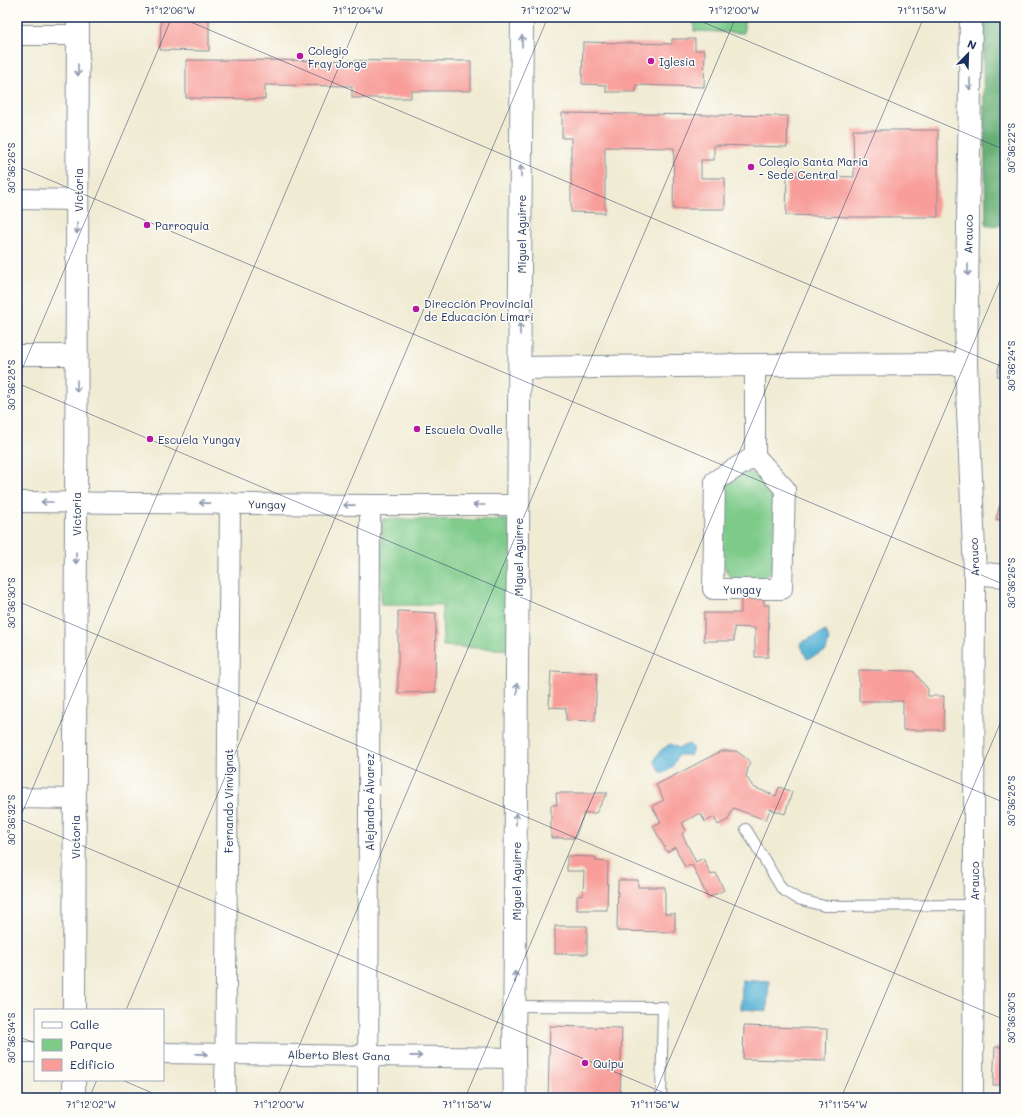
<svg xmlns="http://www.w3.org/2000/svg" width="1022" height="1115" font-family="Mali,sans-serif">
	<style>
		.green { fill: #7dca89; stroke: #4c7c74 }
		.forest { fill: #66ae75; stroke: #406e6a }
		.water { fill: #57b2d5; stroke: #39709a }
		.building { fill: #f89d99 }
		.lines { fill: none; stroke-linecap: round; stroke-linejoin: round }
		.lane-casing { stroke: #868d98; stroke-width: 12 }
		.street-casing { stroke: #868d98; stroke-width: 22 }
		.secondary-casing { stroke: #868d98; stroke-width: 24 }
		.lane { stroke: #fff; stroke-width: 10 }
		.street { stroke: #fff; stroke-width: 20 }
		.secondary { stroke: #fff; stroke-width: 22 }
		.oneway { stroke: #8d97ae }
		.ticks { fill: none; stroke: #1b2f5e; stroke-width: 1; stroke-opacity: 0.45 }
		.poi-dot { fill: #b5179e; stroke: #fdfcf7; stroke-width: 1.5 }
		.labels { text-anchor: middle; dominant-baseline: central; stroke-width: 3; stroke-linejoin: round; paint-order: stroke }
		.poi-label { font-size: 11px; fill: #1b2f5e; stroke: #fdfcf7; text-anchor: start }
		.street-label { font-size: 11px; fill: #1b2f5e; stroke: #fdfcf7 }
		.neatline { fill: none; stroke: #1b2f5e; stroke-width: 1.5 }
		.ticks-label { font-size: 10px; text-anchor: middle; fill: #1b2f5e }
	</style>
	<rect width="100%" height="100%" fill="#fdfcf7"/>
	<filter id="ink" filterUnits="userSpaceOnUse"><feTurbulence type="fractalNoise" baseFrequency=".025" numOctaves="2"/><feDisplacementMap in="SourceGraphic" scale="8" xChannelSelector="R" yChannelSelector="G"/><feConvolveMatrix kernelMatrix="1 2 1 2 8 2 1 2 1" color-interpolation-filters="sRGB"/></filter>
	<filter id="wash" filterUnits="userSpaceOnUse"><feTurbulence type="fractalNoise" baseFrequency=".012" numOctaves="4" result="noise"/><feDisplacementMap in="SourceGraphic" scale="16" xChannelSelector="R" yChannelSelector="G"/><feGaussianBlur stdDeviation="0.9" result="paint"/><feColorMatrix in="noise" values="0 0 0 0 0 0 0 0 0 0 0 0 0 0 0 0 0 1.4 0 .05"/><feComposite in="paint" operator="in"/></filter>
	<g filter="url(#wash)">
		<rect width="100%" height="100%" fill="#f0ebd3"/>
		<g class="green">
			<path d="M 694,17 L 744,17 L 744,33 L 694,31 Z"/>
			<path d="M 745,471 L 761,476 L 776,492 L 772,570 L 762,582 L 738,583 L 729,576 L 721,560 L 722,492 L 731,480 Z"/>
			<path d="M 382,519 L 517,520 L 514,650 L 443,646 L 442,605 L 381,605 Z"/>
		</g>
		<path class="forest" d="M 982,17 L 1005,17 L 1005,225 L 986,226 Z"/>
		<g class="water">
			<path d="M 826,631 L 829,640 L 826,651 L 807,659 L 800,643 Z"/>
			<path d="M 670,744 L 679,748 L 689,744 L 693,748 L 690,756 L 686,755 L 678,755 L 672,768 L 662,774 L 654,761 L 660,751 Z"/>
			<path d="M 742,979 L 769,981 L 767,1011 L 741,1009 Z"/>
		</g>
		<g id="blocks">
			<g class="building">
				<path d="M 161,17 L 209,17 L 209,51 L 160,50 Z"/>
				<path d="M 672,39 L 695,39 L 695,50 L 705,50 L 704,87 L 636,85 L 636,92 L 606,92 L 606,85 L 582,84 L 583,42 L 672,44 Z"/>
				<path d="M 186,60 L 471,61 L 471,91 L 411,91 L 411,98 L 352,98 L 352,86 L 265,85 L 265,99 L 186,98 Z"/>
				<path d="M 562,113 L 788,116 L 787,147 L 714,145 L 714,160 L 701,160 L 701,178 L 725,178 L 725,209 L 673,209 L 674,148 L 605,147 L 605,213 L 571,212 L 571,138 L 562,138 Z"/>
				<path d="M 853,130 L 938,130 L 938,217 L 853,217 L 786,215 L 787,175 L 854,177 Z"/>
				<path d="M 1004,336 L 1005,336 L 1005,351 L 1002,350 Z"/>
				<path d="M 1000,361 L 1005,362 L 1005,377 L 997,376 Z"/>
				<path d="M 1000,505 L 1005,506 L 1005,521 L 996,519 Z"/>
				<path d="M 741,598 L 764,598 L 764,605 L 769,605 L 768,657 L 755,657 L 755,628 L 734,627 L 734,641 L 704,641 L 704,613 L 741,613 Z"/>
				<path d="M 398,611 L 436,613 L 435,692 L 398,693 Z"/>
				<path d="M 859,670 L 913,671 L 928,689 L 928,696 L 944,696 L 943,730 L 903,730 L 903,701 L 859,701 Z"/>
				<path d="M 551,671 L 597,673 L 595,721 L 566,720 L 566,708 L 549,707 Z"/>
				<path d="M 721,751 L 736,751 L 750,761 L 746,776 L 753,787 L 776,796 L 779,787 L 792,792 L 785,814 L 770,809 L 766,820 L 733,808 L 728,820 L 718,825 L 714,817 L 705,822 L 700,813 L 682,823 L 686,830 L 682,834 L 696,862 L 703,858 L 711,875 L 716,873 L 724,890 L 708,898 L 692,865 L 685,867 L 675,847 L 667,852 L 653,826 L 661,822 L 652,806 L 664,800 L 656,785 Z"/>
				<path d="M 556,793 L 608,793 L 604,798 L 596,813 L 584,813 L 575,838 L 551,838 L 551,805 L 557,805 Z"/>
				<path d="M 567,856 L 595,857 L 596,861 L 608,862 L 607,910 L 577,910 L 577,896 L 583,895 L 584,871 L 567,871 Z"/>
				<path d="M 618,880 L 638,880 L 638,887 L 665,887 L 665,914 L 675,914 L 675,932 L 617,931 Z"/>
				<rect x="555" y="926" width="32" height="28"/>
				<path d="M 550,1026 L 622,1028 L 620,1098 L 548,1098 Z"/>
				<path d="M 744,1026 L 827,1029 L 826,1061 L 743,1059 Z"/>
				<path d="M 995,1047 L 1005,1047 L 1005,1085 L 993,1085 Z"/>
			</g>
		</g>
	</g>
	<g filter="url(#ink)">
		<use href="#blocks" fill-opacity="0" stroke="#868d98" stroke-width="1"/>
		<g class="lines">
			<defs>
				<g id="lane">
					<path d="M 746,829 L 782,889 L 798,899 L 824,906 L 974,905"/>
					<path d="M 515,1006 L 663,1007 L 661,1098"/>
				</g>
				<g id="street">
					<path d="M 17,35 L 78,35"/>
					<path d="M 17,199 L 77,200"/>
					<path d="M 17,355 L 77,355"/>
					<path d="M 755,365 L 755,456 L 785,489 L 782,589 L 713,589 L 715,481 L 755,456"/>
					<path d="M 17,502 L 370,505 L 518,505"/>
					<path d="M 17,798 L 75,799"/>
					<path d="M 17,1052 L 35,1052"/>
					<path d="M 163,1053 L 514,1058"/>
					<path d="M 225,1098 L 230,503"/>
					<path d="M 368,1098 L 370,505"/>
					<path d="M 973,1098 L 975,573"/>
				</g>
				<g id="secondary">
					<path d="M 971,17 L 966,364 L 975,573 L 1005,576"/>
					<path d="M 520,368 L 755,365 L 966,364"/>
					<path d="M 74,1010 L 78,17"/>
					<path d="M 74,1098 L 74,1080"/>
					<path d="M 515,1098 L 514,1058 L 522,17"/>
				</g>
			</defs>
			<use href="#lane" class="lane-casing"/>
			<use href="#street" class="street-casing"/>
			<use href="#secondary" class="secondary-casing"/>
			<use href="#lane" class="lane"/>
			<use href="#street" class="street"/>
			<use href="#secondary" class="secondary"/>
		</g>
		<defs><path id="oneway-shaft" d="M-6 0H5M1.5-3L5.5 0L1.5 3" fill="none" stroke-width="1.6" stroke-linecap="round" stroke-linejoin="round"/></defs>
		<g class="oneway">
			<use href="#oneway-shaft" transform="translate(522 41) rotate(-90)"/>
			<use href="#oneway-shaft" transform="translate(78 70) rotate(90)"/>
			<use href="#oneway-shaft" transform="translate(970 84) rotate(91)"/>
			<use href="#oneway-shaft" transform="translate(521 171) rotate(-90)"/>
			<use href="#oneway-shaft" transform="translate(77 228) rotate(90)"/>
			<use href="#oneway-shaft" transform="translate(968 270) rotate(91)"/>
			<use href="#oneway-shaft" transform="translate(520 329) rotate(-90)"/>
			<use href="#oneway-shaft" transform="translate(77 386) rotate(90)"/>
			<use href="#oneway-shaft" transform="translate(47 502) rotate(-180)"/>
			<use href="#oneway-shaft" transform="translate(205 503) rotate(-179)"/>
			<use href="#oneway-shaft" transform="translate(349 505) rotate(-179)"/>
			<use href="#oneway-shaft" transform="translate(479 505) rotate(-180)"/>
			<use href="#oneway-shaft" transform="translate(76 558) rotate(90)"/>
			<use href="#oneway-shaft" transform="translate(517 689) rotate(-90)"/>
			<use href="#oneway-shaft" transform="translate(516 819) rotate(-90)"/>
			<use href="#oneway-shaft" transform="translate(515 977) rotate(-90)"/>
			<use href="#oneway-shaft" transform="translate(202 1054) rotate(1)"/>
			<use href="#oneway-shaft" transform="translate(416 1056) rotate(1)"/>
		</g>
	</g>
	<path class="ticks" d="M 179,17 L 1005,368M 691,17 L 1005,150M 17,166 L 1005,585M 17,381 L 172,17M 17,383 L 1005,803M 17,601 L 1005,1020M 17,818 L 676,1098M 17,825 L 360,17M 126,1010 L 548,17M 17,1036 L 35,1043M 122,1080 L 164,1098M 89,1098 L 97,1080M 277,1098 L 736,17M 465,1098 L 924,17M 653,1098 L 1005,269M 841,1098 L 1005,712"/>
	<g class="poi-dot">
		<circle cx="300" cy="56" r="4"/>
		<circle cx="651" cy="61" r="4"/>
		<circle cx="751" cy="167" r="4"/>
		<circle cx="147" cy="225" r="4"/>
		<circle cx="416" cy="309" r="4"/>
		<circle cx="417" cy="429" r="4"/>
		<circle cx="150" cy="439" r="4"/>
		<circle cx="585" cy="1063" r="4"/>
	</g>
	<g class="labels">
		<g class="poi-label">
			<text x="308" y="50">Colegio<tspan x="308" dy="13">Fray Jorge</tspan></text>
			<text x="659" y="61">Iglesia</text>
			<text x="759" y="161">Colegio Santa Maria<tspan x="759" dy="13">- Sede Central</tspan></text>
			<text x="155" y="225">Parroquia</text>
			<text x="424" y="303">Dirección Provincial<tspan x="424" dy="13">de Educación Limarí</tspan></text>
			<text x="425" y="429">Escuela Ovalle</text>
			<text x="158" y="439">Escuela Yungay</text>
			<text x="593" y="1063">Quipu</text>
		</g>
		<g class="street-label">
			<text transform="translate(78 190) rotate(-90)">Victoria</text>
			<text transform="translate(521 234) rotate(-90)">Miguel Aguirre</text>
			<text transform="translate(968 234) rotate(-89)">Arauco</text>
			<text transform="translate(267 504) rotate(1)">Yungay</text>
			<text transform="translate(76 514) rotate(-90)">Victoria</text>
			<text transform="translate(518 557) rotate(-90)">Miguel Aguirre</text>
			<text transform="translate(974 557) rotate(-92)">Arauco</text>
			<text x="742" y="589">Yungay</text>
			<text transform="translate(228 801) rotate(-90)">Fernando Vinvignat</text>
			<text transform="translate(369 802) rotate(-90)">Alejandro Álvarez</text>
			<text transform="translate(75 837) rotate(-90)">Victoria</text>
			<text transform="translate(516 881) rotate(-90)">Miguel Aguirre</text>
			<text transform="translate(974 881) rotate(-90)">Arauco</text>
			<text transform="translate(339 1055) rotate(1)">Alberto Blest Gana</text>
		</g>
	</g>
	<rect width="1022" height="1115" fill="none" stroke="#fdfcf7" stroke-width="44"/>
	<rect x="34" y="1009" width="130" height="72" fill="#fdfcf7" stroke="#a3aaba"/>
	<rect x="42" y="1022" width="20" height="6" fill="#ffffff" stroke="#a3aaba"/>
	<text x="70" y="1029" font-size="12" fill="#1b2f5e">Calle</text>
	<rect x="42" y="1039" width="20" height="12" fill="#7dca89" stroke="#a3aaba"/>
	<text x="70" y="1049" font-size="12" fill="#1b2f5e">Parque</text>
	<rect x="42" y="1059" width="20" height="12" fill="#f89d99" stroke="#a3aaba"/>
	<text x="70" y="1069" font-size="12" fill="#1b2f5e">Edificio</text>
	<g transform="translate(968 54) rotate(23)" stroke="#fdfcf7" stroke-width="3" paint-order="stroke">
	<path d="M0-3L7 15L0 10L-7 15Z" fill="#1b2f5e"/>
	<text y="-6" font-size="11" font-weight="bold" text-anchor="middle" fill="#1b2f5e">N</text>
	</g>
	<rect x="22" y="22" width="978" height="1071" class="neatline"/>
	<g class="ticks-label">
		<text x="170" y="14">71°12'06"W</text>
		<text x="358" y="14">71°12'04"W</text>
		<text x="546" y="14">71°12'02"W</text>
		<text x="734" y="14">71°12'00"W</text>
		<text x="922" y="14">71°11'58"W</text>
		<text transform="translate(1011 148) rotate(-90)" y="4">30°36'22"S</text>
		<text transform="translate(11 168) rotate(-90)" y="4">30°36'26"S</text>
		<text transform="translate(1011 366) rotate(-90)" y="4">30°36'24"S</text>
		<text transform="translate(11 385) rotate(-90)" y="4">30°36'28"S</text>
		<text transform="translate(1011 583) rotate(-90)" y="4">30°36'26"S</text>
		<text transform="translate(11 603) rotate(-90)" y="4">30°36'30"S</text>
		<text transform="translate(1011 801) rotate(-90)" y="4">30°36'28"S</text>
		<text transform="translate(11 820) rotate(-90)" y="4">30°36'32"S</text>
		<text transform="translate(1011 1018) rotate(-90)" y="4">30°36'30"S</text>
		<text transform="translate(11 1038) rotate(-90)" y="4">30°36'34"S</text>
		<text x="91" y="1108">71°12'02"W</text>
		<text x="279" y="1108">71°12'00"W</text>
		<text x="467" y="1108">71°11'58"W</text>
		<text x="655" y="1108">71°11'56"W</text>
		<text x="843" y="1108">71°11'54"W</text>
	</g>
</svg>
